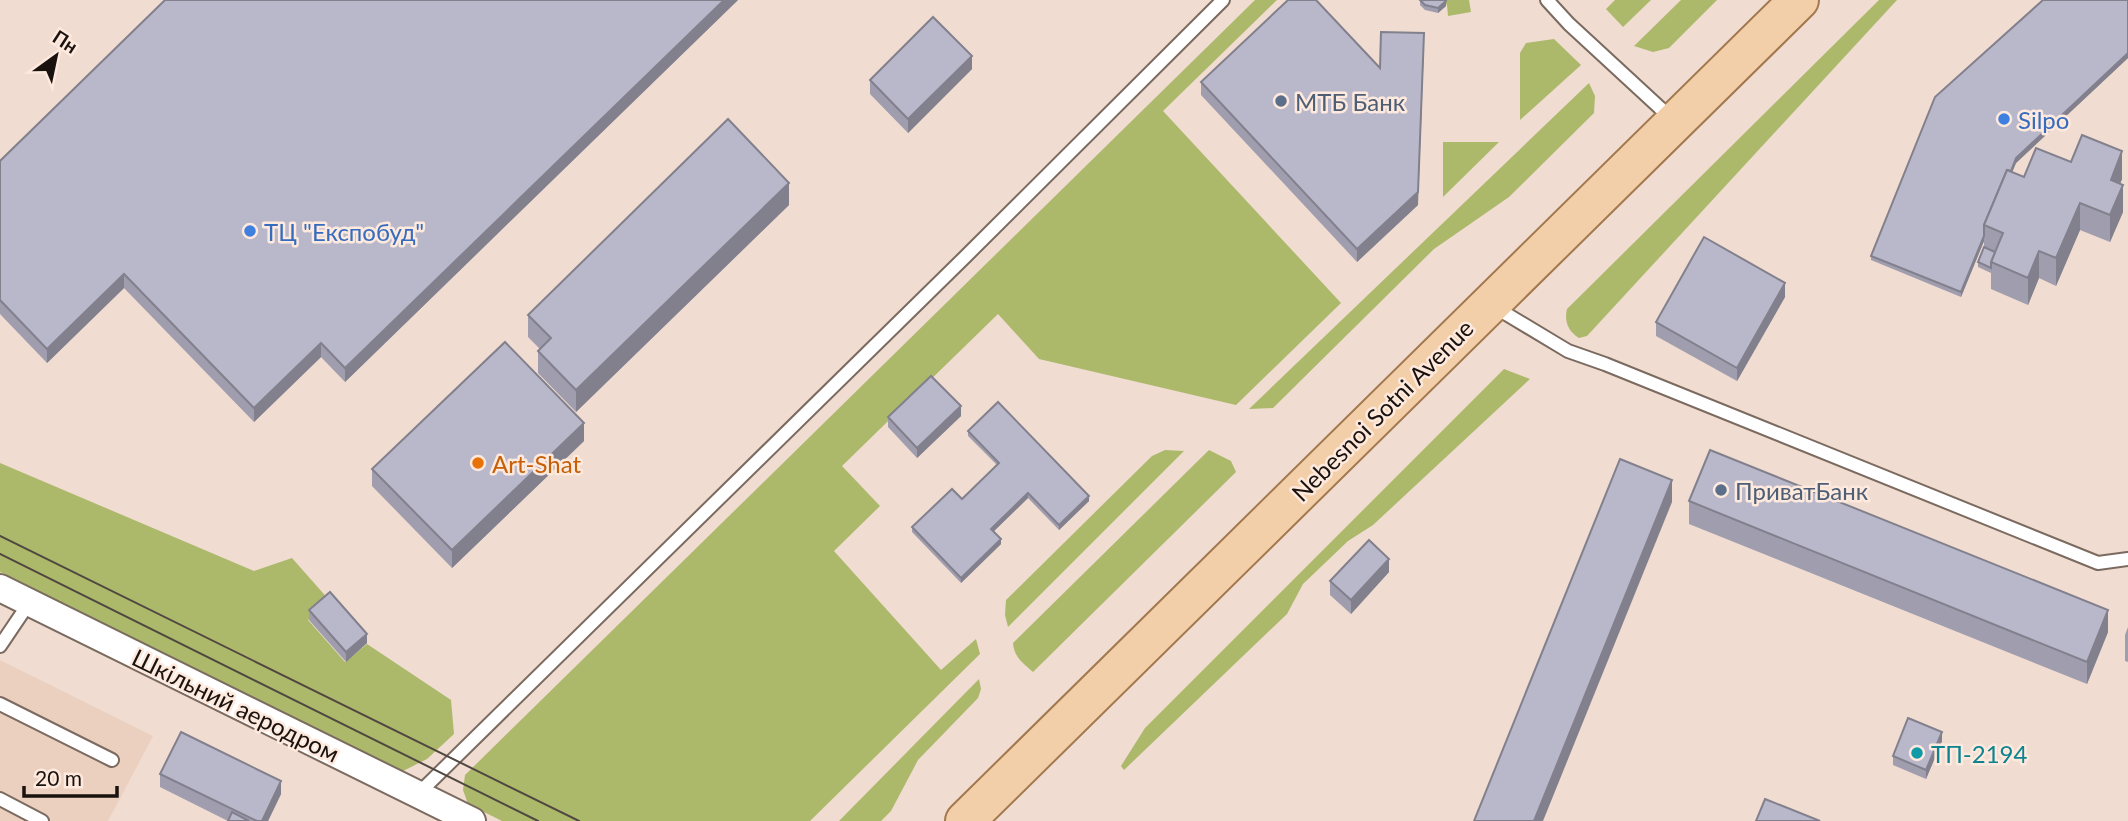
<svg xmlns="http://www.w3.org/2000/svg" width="2128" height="821" font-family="Lato,sans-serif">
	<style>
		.built { fill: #ebd0bf }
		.green { fill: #acb96b }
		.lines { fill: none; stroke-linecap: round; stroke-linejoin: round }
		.service-casing { stroke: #7b6a5f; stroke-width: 16 }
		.minor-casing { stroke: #7b6a5f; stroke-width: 30 }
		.primary-casing { stroke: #a2784e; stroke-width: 42 }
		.service { stroke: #fff; stroke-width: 12 }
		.minor { stroke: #fff; stroke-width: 26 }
		.primary { stroke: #f3cfa9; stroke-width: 38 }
		.tram { stroke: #514741; stroke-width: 2 }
		.wall { fill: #9f9dae }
		.shaded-wall { fill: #82808d }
		.building { fill: #b9b7ca; stroke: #82808d; stroke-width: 2 }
		.service-dot { fill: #5c6f8a; stroke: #fde9dd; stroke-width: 2.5 }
		.shop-dot { fill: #3f7fe0; stroke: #fde9dd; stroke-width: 2.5 }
		.food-dot { fill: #e8710a; stroke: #fde9dd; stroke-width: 2.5 }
		.culture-dot { fill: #0f9aa8; stroke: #fde9dd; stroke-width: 2.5 }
		.labels { text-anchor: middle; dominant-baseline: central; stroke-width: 5; stroke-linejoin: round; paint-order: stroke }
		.service-label { font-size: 24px; fill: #4e5e75; stroke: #fde9dd; text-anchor: start }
		.shop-label { font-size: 24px; fill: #366cbe; stroke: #fde9dd; text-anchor: start }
		.street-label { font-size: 24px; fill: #19120e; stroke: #fde9dd }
		.food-label { font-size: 24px; fill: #c56008; stroke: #fde9dd; text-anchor: start }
		.culture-label { font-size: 24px; fill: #0d838f; stroke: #fde9dd; text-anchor: start }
	</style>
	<rect width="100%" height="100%" fill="#f0dcd0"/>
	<path class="built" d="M 0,660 L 153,736 L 108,821 L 0,821 Z"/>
	<g class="green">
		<path d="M 1255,0 L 1277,0 L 1163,111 L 1341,303 L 1236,405 L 1039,359 L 998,314 L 842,466 L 880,506 L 834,551 L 941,670 L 976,639 L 980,654 L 810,821 L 502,821 L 468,804 L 463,790 L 465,775 Z"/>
		<path d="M 1443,0 L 1469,0 L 1471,12 L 1448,16 L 1447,5 Z"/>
		<path d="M 1615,0 L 1651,0 L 1623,27 L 1606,9 Z"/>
		<path d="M 1681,0 L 1717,0 L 1669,48 L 1653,52 L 1634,46 Z"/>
		<path d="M 1879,0 L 1897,0 L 1587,336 L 1579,338 C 1568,331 1564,321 1567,309 Z"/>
		<path d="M 1554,39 L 1581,65 L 1520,120 L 1520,53 L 1526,43 Z"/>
		<path d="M 1589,83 L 1595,96 L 1594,113 L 1509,197 L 1434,249 L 1273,408 L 1249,409 Z"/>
		<path d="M 1443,142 L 1499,142 L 1443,197 Z"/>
		<path d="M 1504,369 L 1530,379 L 1373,525 L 1348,541 L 1303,584 L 1287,614 L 1124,770 L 1121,766 L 1145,728 Z"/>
		<path d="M 1165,450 L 1184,451 L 1008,627 L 1005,615 L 1006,600 L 1152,456 Z"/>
		<path d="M 1209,450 L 1231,461 L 1236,472 L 1033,672 C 1023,663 1014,657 1013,643 Z"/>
		<path d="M 0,463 L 254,571 L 292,558 L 330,601 L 308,620 L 345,662 L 367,644 L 451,700 L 454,734 L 427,759 L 401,772 L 0,572 Z"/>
		<path d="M 979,679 L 981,689 L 978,698 L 918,760 L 891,811 L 881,821 L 839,821 Z"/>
	</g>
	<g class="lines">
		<defs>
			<g id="service">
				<path d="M 1547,0 L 1569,24 L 1672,119"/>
				<path d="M 1493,306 L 1568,351 L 1605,364 L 2098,563 L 2128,559"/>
				<path d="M 0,646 L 29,603"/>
				<path d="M 0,704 L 112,760"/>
				<path d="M 418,794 L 965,257 L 1223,0"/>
				<path d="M 0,799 L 42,821"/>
			</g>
			<path id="minor" d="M 0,588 L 472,821"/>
			<path id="primary" d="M 965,821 L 1799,0"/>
		</defs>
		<use href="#service" class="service-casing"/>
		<use href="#minor" class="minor-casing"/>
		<use href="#primary" class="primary-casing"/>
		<use href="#service" class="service"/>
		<use href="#minor" class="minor"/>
		<use href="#primary" class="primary"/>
		<g class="tram">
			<path d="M 0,536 L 579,821"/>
			<path d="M 0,554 L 538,821"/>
		</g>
	</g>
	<g class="wall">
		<path d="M 738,0 L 345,382 L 321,357 L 254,422 L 124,288 L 47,363 L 0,314 L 0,161 Z"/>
		<path d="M 1420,0 L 1446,6 L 1438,13 L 1425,10 L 1420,5 Z"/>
		<path d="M 2128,0 L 2128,58 L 2016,163 L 2012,172 L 2024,177 L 2071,162 L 2122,179 L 2120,184 L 2123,212 L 2110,242 L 2080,230 L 2056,286 L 2039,278 L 2028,305 L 1991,289 L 1991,273 L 1978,267 L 1978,262 L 1984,247 L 1984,241 L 1961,297 L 1871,260 L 1871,256 Z"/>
		<path d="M 972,69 L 908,133 L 870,94 L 870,80 Z"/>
		<path d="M 1201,82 L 1418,205 L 1357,262 L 1201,95 Z"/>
		<path d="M 789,205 L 576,412 L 538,373 L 538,351 L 540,349 L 528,337 L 528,315 Z"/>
		<path d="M 1785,297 L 1737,381 L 1656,336 L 1656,322 Z"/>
		<path d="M 961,416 L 917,458 L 888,427 L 888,417 Z"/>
		<path d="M 968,431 L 1089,501 L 1059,530 L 1028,498 L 994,531 L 1001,544 L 961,583 L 912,532 L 912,527 L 962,499 L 997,465 L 968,436 Z"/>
		<path d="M 584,441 L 452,568 L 372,486 L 372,469 Z"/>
		<path d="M 1689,501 L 2108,632 L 2087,684 L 1689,524 Z"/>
		<path d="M 1389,572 L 1351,614 L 1330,595 L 1330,581 Z"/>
		<path d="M 309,610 L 367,643 L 346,662 L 309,620 Z"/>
		<path d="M 2128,627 L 2128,662 L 2125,661 L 2125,635 Z"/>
		<path d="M 1942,741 L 1926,779 L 1893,765 L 1893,756 Z"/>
		<path d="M 160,774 L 281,794 L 268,821 L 228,821 L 160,787 Z"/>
	</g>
	<g class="shaded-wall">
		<path d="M 724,0 L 738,0 L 345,382 L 345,368 Z"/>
		<path d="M 1446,1 L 1446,6 L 1438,13 L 1438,8 Z"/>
		<path d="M 1424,47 L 1418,205 L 1357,262 L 1357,249 Z"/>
		<path d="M 2128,53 L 2128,58 L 2016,163 L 1989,228 L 2016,158 Z"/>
		<path d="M 972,56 L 972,69 L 908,133 L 908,119 Z"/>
		<path d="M 2122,151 L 2122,179 L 2111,207 L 2111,180 Z"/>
		<path d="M 789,183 L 789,205 L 576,412 L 576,390 Z"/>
		<path d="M 2123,185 L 2123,212 L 2110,242 L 2110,215 Z"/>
		<path d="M 2080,203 L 2080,230 L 2056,286 L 2056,258 Z"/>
		<path d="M 1984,236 L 1984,241 L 1961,297 L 1961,292 Z"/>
		<path d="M 2039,251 L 2039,278 L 2028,305 L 2028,278 Z"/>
		<path d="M 124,274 L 124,288 L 47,363 L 47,349 Z"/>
		<path d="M 1785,283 L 1785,297 L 1737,381 L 1737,368 Z"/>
		<path d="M 321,343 L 321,357 L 254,422 L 254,408 Z"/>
		<path d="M 961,406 L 961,416 L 917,458 L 917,448 Z"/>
		<path d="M 584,423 L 584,441 L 452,568 L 452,550 Z"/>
		<path d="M 1672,480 L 1672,502 L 1543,821 L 1534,821 Z"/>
		<path d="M 1028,493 L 1028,498 L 991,534 L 991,529 Z"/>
		<path d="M 1089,496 L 1089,501 L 1059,530 L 1059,525 Z"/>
		<path d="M 1001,539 L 1001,544 L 961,583 L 961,578 Z"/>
		<path d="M 1389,559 L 1389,572 L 1351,614 L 1351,600 Z"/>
		<path d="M 2108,610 L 2108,632 L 2087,684 L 2087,662 Z"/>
		<path d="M 367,634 L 367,643 L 346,662 L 346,652 Z"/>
		<path d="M 1942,732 L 1942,741 L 1926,779 L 1926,770 Z"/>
		<path d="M 281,781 L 281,794 L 268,821 L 262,821 Z"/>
	</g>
	<g class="building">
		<path d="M 165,0 L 724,0 L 345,368 L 321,343 L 254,408 L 124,274 L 47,349 L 0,300 L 0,161 Z"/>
		<path d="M 1288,0 L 1316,0 L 1380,68 L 1381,32 L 1424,33 L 1418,192 L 1357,249 L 1201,82 Z"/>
		<path d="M 1420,0 L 1446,0 L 1446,1 L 1438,8 L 1425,5 Z"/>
		<path d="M 2043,0 L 2128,0 L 2128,53 L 2016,158 L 2011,171 L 2007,170 L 1984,225 L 1984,236 L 1961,292 L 1871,256 L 1935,97 Z"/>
		<path d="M 933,17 L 972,56 L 908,119 L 870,80 Z"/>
		<path d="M 728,119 L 789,183 L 576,390 L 538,351 L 551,338 L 528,315 Z"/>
		<path d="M 2082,135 L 2122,151 L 2111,180 L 2123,185 L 2110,215 L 2080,203 L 2056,258 L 2039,251 L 2028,278 L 1991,262 L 2003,233 L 1984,225 L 2007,170 L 2024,177 L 2036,148 L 2071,162 Z"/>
		<path d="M 1704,237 L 1785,283 L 1737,368 L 1656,322 Z"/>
		<path d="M 1984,247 L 1995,252 L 1991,262 L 1991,268 L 1978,262 Z"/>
		<path d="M 505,342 L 584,423 L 452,550 L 372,469 Z"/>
		<path d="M 931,376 L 961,406 L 917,448 L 888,417 Z"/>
		<path d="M 998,402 L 1089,496 L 1059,525 L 1028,493 L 991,529 L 1001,539 L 961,578 L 912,527 L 952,489 L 962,499 L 999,463 L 968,431 Z"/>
		<path d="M 1710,450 L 2108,610 L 2087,662 L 1689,501 Z"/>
		<path d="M 1620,459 L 1672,480 L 1534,821 L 1474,821 Z"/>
		<path d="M 1369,540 L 1389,559 L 1351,600 L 1330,581 Z"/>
		<path d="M 330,592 L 367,634 L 346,652 L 309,610 Z"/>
		<path d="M 1908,718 L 1942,732 L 1926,770 L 1893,756 Z"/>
		<path d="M 181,732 L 281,781 L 262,821 L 257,821 L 160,774 Z"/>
		<path d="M 1765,799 L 1820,821 L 1756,821 Z"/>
		<path d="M 232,812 L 249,821 L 228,821 Z"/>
	</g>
	<g class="service-dot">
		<circle cx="1281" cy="101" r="7"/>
		<circle cx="1721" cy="490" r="7"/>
	</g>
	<g class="shop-dot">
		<circle cx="2004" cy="119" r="7"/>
		<circle cx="250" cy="231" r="7"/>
	</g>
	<circle class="food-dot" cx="478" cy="463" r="7"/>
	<circle class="culture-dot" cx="1917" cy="753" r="7"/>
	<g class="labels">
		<g class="service-label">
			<text x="1295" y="101">МТБ Банк</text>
			<text x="1735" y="490">ПриватБанк</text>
		</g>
		<g class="shop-label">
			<text x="2018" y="119">Silpo</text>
			<text x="264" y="231">ТЦ "Експобуд"</text>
		</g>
		<g class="street-label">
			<text transform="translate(1382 410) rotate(-45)">Nebesnoi Sotni Avenue</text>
			<text transform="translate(236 705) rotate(26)">Шкільний аеродром</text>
		</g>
		<g class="food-label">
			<text x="492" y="463">Art-Shat</text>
		</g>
		<g class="culture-label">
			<text x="1931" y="753">ТП-2194</text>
		</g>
	</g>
	<g transform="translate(56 56) rotate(33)" stroke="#fde9dd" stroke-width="5" paint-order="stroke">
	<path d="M0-5L12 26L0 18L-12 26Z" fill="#19120e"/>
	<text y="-10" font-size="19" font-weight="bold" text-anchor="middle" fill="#19120e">Пн</text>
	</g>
	<path d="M24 786v10h93v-10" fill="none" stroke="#19120e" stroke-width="3.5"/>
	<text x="35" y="786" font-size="21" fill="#19120e" stroke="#fde9dd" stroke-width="5" paint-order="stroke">20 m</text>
</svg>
